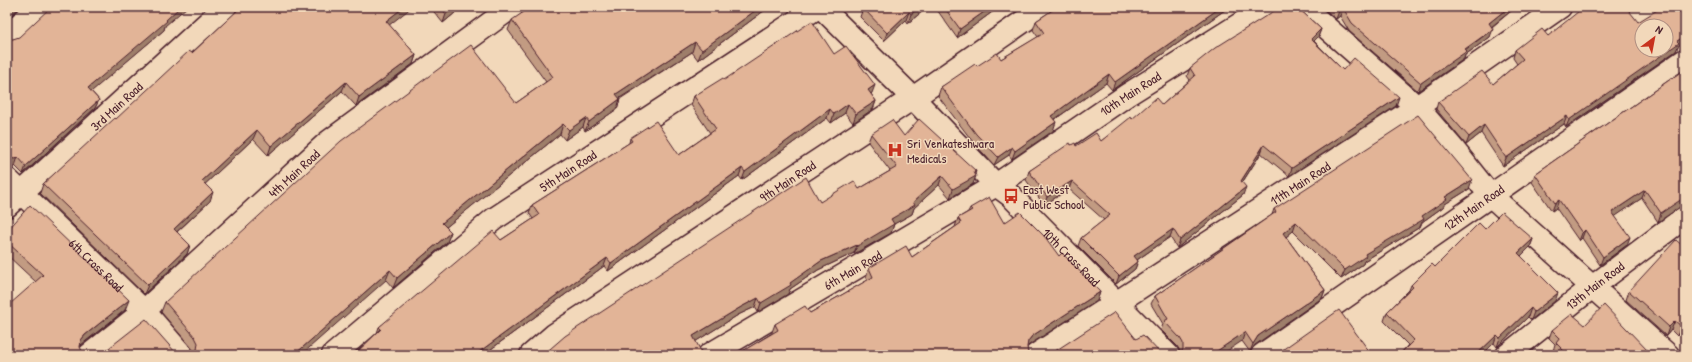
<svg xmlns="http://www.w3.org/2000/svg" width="1692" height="362" font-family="'Patrick Hand',sans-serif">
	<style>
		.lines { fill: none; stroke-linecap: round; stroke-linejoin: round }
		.street-casing { stroke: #4a1f2b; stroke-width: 25 }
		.secondary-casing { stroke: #4a1f2b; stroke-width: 25 }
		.street { stroke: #f2d8ba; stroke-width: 22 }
		.secondary { stroke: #f2d8ba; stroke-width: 22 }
		.wall { fill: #c29b82; stroke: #4a1f2b }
		.shaded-wall { fill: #9e7e6a; stroke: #4a1f2b }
		.building { fill: #e2b497; stroke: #4a1f2b; fill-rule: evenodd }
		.labels { text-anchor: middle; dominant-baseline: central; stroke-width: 3; stroke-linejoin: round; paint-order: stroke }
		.street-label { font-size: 13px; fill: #4a1f2b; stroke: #f2d8ba }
		.poi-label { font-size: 13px; fill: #4a1f2b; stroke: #f2d8ba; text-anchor: start }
	</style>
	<rect width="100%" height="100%" fill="#f2d8ba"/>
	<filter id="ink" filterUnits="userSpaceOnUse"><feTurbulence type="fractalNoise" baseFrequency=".025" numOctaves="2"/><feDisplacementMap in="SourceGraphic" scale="8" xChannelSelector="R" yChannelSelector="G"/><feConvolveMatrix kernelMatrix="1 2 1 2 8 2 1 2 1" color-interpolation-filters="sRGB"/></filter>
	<g filter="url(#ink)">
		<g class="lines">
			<defs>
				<g id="street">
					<path d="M 1303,7 L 1417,107 L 1455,151 L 1490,195 L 1668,355"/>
					<path d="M 7,36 L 39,7"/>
					<path id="s1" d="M 7,179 L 144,311 L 182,355"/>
					<path id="s2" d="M 7,206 L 225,7"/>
					<path id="s3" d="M 89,355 L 144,311 L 328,142 L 512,7"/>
					<path id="s4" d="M 333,355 L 494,219 L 818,7"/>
					<path id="s5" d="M 531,355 L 554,335 L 913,98 L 1044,7"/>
					<path id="s6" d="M 709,355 L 996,185 L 1127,95 L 1267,7"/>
					<path id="s7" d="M 1036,355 L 1417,107 L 1560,7"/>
					<path id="s8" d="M 1262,355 L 1685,60"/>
					<path id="s9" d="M 1507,355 L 1591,288 L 1685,217"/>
				</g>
				<g id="secondary">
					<path id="s10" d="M 821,7 L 913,98 L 996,185 L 1011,196 L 1168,355"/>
				</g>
			</defs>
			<use href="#street" class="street-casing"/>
			<use href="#secondary" class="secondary-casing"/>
			<use href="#street" class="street"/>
			<use href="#secondary" class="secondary"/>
		</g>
		<g class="wall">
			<path d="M 430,7 L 462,7 L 443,23 Z"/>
			<path d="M 769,7 L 698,60 L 692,52 L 620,99 L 617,109 L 585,131 L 583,127 L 565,140 L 560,134 L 446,227 L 451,232 L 447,242 L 393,288 L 386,280 L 194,354 L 194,352 L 191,347 L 161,312 L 165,302 L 516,103 L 546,82 L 508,30 L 512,20 Z"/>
			<path d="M 865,7 L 928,7 L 908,23 L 906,20 L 884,41 L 860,17 L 863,8 Z"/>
			<path d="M 935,7 L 999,7 L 957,38 Z"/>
			<path d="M 1229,7 L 1112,90 L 1106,83 L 1054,120 L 1053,131 L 1012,159 L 1009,155 L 994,165 L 973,142 L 938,96 L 941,87 L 977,66 L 1001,59 L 1038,37 L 1033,30 L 1036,21 L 1054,9 Z"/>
			<path d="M 1231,7 L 1244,7 L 1235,12 Z"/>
			<path d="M 1322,7 L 1516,7 L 1492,27 L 1490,37 L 1465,55 L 1464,59 L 1418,91 L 1349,31 L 1340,16 L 1336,19 Z"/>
			<path d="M 1298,8 L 1321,29 L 1318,37 L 1314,41 L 1343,70 L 1396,106 L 1289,176 L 1261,153 L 1242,183 L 1243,195 L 1177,248 L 1170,237 L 1137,260 L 1138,261 L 1135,269 L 1116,284 L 1078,246 L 1081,238 L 1104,220 L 1069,189 L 1044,205 L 1026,180 L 1029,171 L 1071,145 L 1076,146 L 1101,141 L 1132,119 L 1162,105 L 1190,80 L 1187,76 L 1190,68 L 1286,9 Z"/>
			<path d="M 1638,22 L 1678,46 L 1676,51 L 1566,127 L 1564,124 L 1503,166 L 1481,133 L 1466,145 L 1436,109 L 1438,102 L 1493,84 L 1517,64 L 1513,58 L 1515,50 L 1548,36 Z"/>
			<path d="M 389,25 L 416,55 L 413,64 L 356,106 L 342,91 L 268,155 L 253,139 L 205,184 L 210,201 L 177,232 L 190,245 L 187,254 L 144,294 L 40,193 L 43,184 L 192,53 Z"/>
			<path d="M 165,26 L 164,30 L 91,91 L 99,100 L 95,108 L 23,174 L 15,166 L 12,168 L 13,39 Z"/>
			<path d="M 834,54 L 872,93 L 871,94 L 876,101 L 873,109 L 853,123 L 845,113 L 831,123 L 827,118 L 742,180 L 739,176 L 608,271 L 604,266 L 483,355 L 354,355 L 377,333 L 379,327 L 501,240 L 533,219 L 529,213 L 532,205 L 629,143 L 630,138 L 679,155 L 710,133 L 691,105 L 694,96 L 724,80 Z"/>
			<path d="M 1685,69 L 1685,200 L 1683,205 L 1658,222 L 1642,198 L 1615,216 L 1627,245 L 1600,265 L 1582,238 L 1579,241 L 1556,208 L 1552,211 L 1532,182 L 1535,174 Z"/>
			<path d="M 871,134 L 904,136 L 975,174 L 973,184 L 950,198 L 939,185 L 914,208 L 912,214 L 894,224 L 891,233 L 854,254 L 854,253 L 818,270 L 790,289 L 788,294 L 758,312 L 755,307 L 738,315 L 696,341 L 543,355 L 820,202 L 859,189 L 890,171 L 868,142 Z"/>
			<path d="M 1469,189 L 1445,204 L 1443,207 L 1422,222 L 1420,227 L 1364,261 L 1363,264 L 1341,279 L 1293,231 L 1286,237 L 1325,290 L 1322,298 L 1255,345 L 1250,352 L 1242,341 L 1180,355 L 1180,351 L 1177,346 L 1161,330 L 1163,324 L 1151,304 L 1155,296 L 1272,215 L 1274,209 Z"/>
			<path d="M 970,208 L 1004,223 L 1059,256 L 1100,292 L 1097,301 L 1029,345 L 1027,347 L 1028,353 L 1031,355 L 737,355 L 772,333 L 772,332 L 775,324 L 810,313 L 868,280 L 866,277 L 869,268 L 912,257 L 955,227 L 958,218 L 968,212 Z"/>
			<path d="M 1485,229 L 1533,239 L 1530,247 L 1521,256 L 1555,301 L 1531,320 L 1528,317 L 1497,347 L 1494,343 L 1482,355 L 1399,355 L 1408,345 L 1384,321 L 1387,312 L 1409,290 L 1411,285 Z"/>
			<path d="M 7,231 L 125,310 L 81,345 L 36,282 L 7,255 Z"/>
			<path d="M 1685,248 L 1685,337 L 1680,333 L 1677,336 L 1671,330 L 1666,336 L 1626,300 L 1629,291 Z"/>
			<path d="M 1585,325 L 1647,355 L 1557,355 L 1553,351 L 1555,344 L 1549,338 L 1552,330 Z"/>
		</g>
		<g class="shaded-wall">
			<path d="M 14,7 L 20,7 L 7,19 L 7,13 Z"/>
			<path d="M 180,7 L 187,7 L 165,26 L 164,30 L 85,97 L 88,88 Z"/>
			<path d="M 404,7 L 412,7 L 383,30 L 386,21 Z"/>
			<path d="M 454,7 L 462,7 L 443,23 L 446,14 Z"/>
			<path d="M 760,7 L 769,7 L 698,60 L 702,50 Z"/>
			<path d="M 920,7 L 928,7 L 908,23 L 911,14 Z"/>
			<path d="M 991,7 L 999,7 L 957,38 L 960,29 Z"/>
			<path d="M 1221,7 L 1229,7 L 1112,90 L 1115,82 Z"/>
			<path d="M 1237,7 L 1244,7 L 1235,12 Z"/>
			<path d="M 1509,7 L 1516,7 L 1486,31 L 1489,23 Z"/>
			<path d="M 1343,8 L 1340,16 L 1336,19 L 1339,11 Z"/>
			<path d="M 909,12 L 906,20 L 884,41 L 887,33 Z"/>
			<path d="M 1321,29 L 1318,37 L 1308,47 L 1311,39 Z"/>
			<path d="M 1493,29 L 1490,37 L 1465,55 L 1464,59 L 1418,91 L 1421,83 Z"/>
			<path d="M 1685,36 L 1685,42 L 1678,46 L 1676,51 L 1566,127 L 1569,120 L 1677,41 Z"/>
			<path d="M 695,42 L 692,52 L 612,103 L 616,94 Z"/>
			<path d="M 416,55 L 413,64 L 356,106 L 359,97 Z"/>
			<path d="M 1109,74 L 1106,83 L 1048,124 L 1051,116 Z"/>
			<path d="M 346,82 L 342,91 L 268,155 L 271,146 Z"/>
			<path d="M 875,85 L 872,93 L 865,98 L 868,90 Z"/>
			<path d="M 1399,97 L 1396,106 L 1289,176 L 1292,168 Z"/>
			<path d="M 620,99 L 617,109 L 585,131 L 589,122 Z"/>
			<path d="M 99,100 L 95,108 L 23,174 L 26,166 Z"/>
			<path d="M 876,101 L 873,109 L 853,123 L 856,114 Z"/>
			<path d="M 848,104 L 845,113 L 831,123 L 834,114 Z"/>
			<path d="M 830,109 L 827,118 L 742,180 L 745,172 Z"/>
			<path d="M 1567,116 L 1564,124 L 1503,166 L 1506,158 Z"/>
			<path d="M 586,118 L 583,127 L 565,140 L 569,130 Z"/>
			<path d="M 1056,122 L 1053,131 L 1012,159 L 1015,151 Z"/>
			<path d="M 563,124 L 560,134 L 439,233 L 442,223 Z"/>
			<path d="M 1484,125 L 1481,133 L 1466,145 L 1469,137 Z"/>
			<path d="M 257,130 L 253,139 L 199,190 L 202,181 Z"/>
			<path d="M 1264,145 L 1261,153 L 1238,189 L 1241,181 Z"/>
			<path d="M 1012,147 L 1009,155 L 994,165 L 998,157 Z"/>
			<path d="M 18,157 L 15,166 L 12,168 L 7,167 L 7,158 Z"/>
			<path d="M 742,168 L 739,176 L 608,271 L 611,263 Z"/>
			<path d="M 976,171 L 974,177 L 976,176 L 973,184 L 950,198 L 953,189 Z"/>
			<path d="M 942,176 L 939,185 L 914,208 L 912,214 L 894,224 L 891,233 L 854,254 L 857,246 L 913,202 Z"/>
			<path d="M 1472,180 L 1469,189 L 1445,204 L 1443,207 L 1422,222 L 1420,227 L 1364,261 L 1363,264 L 1341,279 L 1345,270 L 1365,254 L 1422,216 L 1445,197 Z"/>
			<path d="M 1072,181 L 1069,189 L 1044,205 L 1047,197 Z"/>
			<path d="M 1246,187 L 1243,195 L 1177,248 L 1180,240 Z"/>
			<path d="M 1645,190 L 1642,198 L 1610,220 L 1612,212 Z"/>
			<path d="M 213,192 L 210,201 L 170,238 L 174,229 Z"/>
			<path d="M 1685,194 L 1685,200 L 1683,205 L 1658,222 L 1661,213 Z"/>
			<path d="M 1559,200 L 1556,208 L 1552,211 L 1555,203 Z"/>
			<path d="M 1296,222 L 1293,231 L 1280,242 L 1283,233 Z"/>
			<path d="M 1173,229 L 1170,237 L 1131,264 L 1134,256 Z"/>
			<path d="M 1585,230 L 1582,238 L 1579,241 L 1582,233 Z"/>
			<path d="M 451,232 L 447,242 L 393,288 L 397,278 Z"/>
			<path d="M 1630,237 L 1627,245 L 1600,265 L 1603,257 Z"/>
			<path d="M 1533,239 L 1530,247 L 1515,262 L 1518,253 Z"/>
			<path d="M 190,245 L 187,254 L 144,294 L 148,285 Z"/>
			<path d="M 857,245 L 854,253 L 818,270 L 790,289 L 788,294 L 758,312 L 761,303 L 821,261 Z"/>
			<path d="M 607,258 L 604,266 L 483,355 L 478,355 L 479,352 Z"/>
			<path d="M 1138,261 L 1135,269 L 1116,284 L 1119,276 Z"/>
			<path d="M 390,270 L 386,280 L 301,355 L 294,355 Z"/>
			<path d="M 1325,290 L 1322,298 L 1255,345 L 1250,352 L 1253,344 L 1258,336 Z"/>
			<path d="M 1100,292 L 1097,301 L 1029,345 L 1025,350 L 1028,341 L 1032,336 Z"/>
			<path d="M 1558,293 L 1555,301 L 1531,320 L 1534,312 Z"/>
			<path d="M 758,298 L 755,307 L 738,315 L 690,345 L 693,336 L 741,307 Z"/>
			<path d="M 129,300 L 125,310 L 81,345 L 78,350 L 81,340 L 85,335 Z"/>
			<path d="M 1531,308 L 1528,317 L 1497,347 L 1500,338 Z"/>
			<path d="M 1675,321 L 1671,330 L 1666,336 L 1669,327 Z"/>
			<path d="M 1684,323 L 1680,333 L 1677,336 L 1681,326 Z"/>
			<path d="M 1245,332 L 1242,341 L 1221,355 L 1211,355 Z"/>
			<path d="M 1497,335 L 1494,343 L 1482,355 L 1476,355 Z"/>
		</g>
		<g class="building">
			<path d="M 7,7 L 14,7 L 7,13 Z"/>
			<path d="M 51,7 L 180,7 L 166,20 L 167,21 L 88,88 L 99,100 L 26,166 L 18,157 L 16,159 L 7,158 L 7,39 L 13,39 L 19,37 Z"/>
			<path d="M 241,7 L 404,7 L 386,21 L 416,55 L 359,97 L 346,82 L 271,146 L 257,130 L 202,181 L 213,192 L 174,229 L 190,245 L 148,285 L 43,184 L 115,118 L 116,119 L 189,51 L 192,53 Z"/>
			<path d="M 441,7 L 454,7 L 446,14 Z"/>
			<path d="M 531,7 L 760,7 L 702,50 L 695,42 L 616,94 L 620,99 L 589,122 L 586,118 L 569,130 L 563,124 L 442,223 L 451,232 L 397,278 L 390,270 L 294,355 L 193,355 L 197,350 L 198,343 L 195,337 L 165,302 L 341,141 L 471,45 L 516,103 L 553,77 L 512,20 Z"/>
			<path d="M 865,7 L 920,7 L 911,14 L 909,12 L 887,33 L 863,8 Z"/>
			<path d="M 944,7 L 991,7 L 960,29 Z"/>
			<path d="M 1056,7 L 1221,7 L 1115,82 L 1109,74 L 1051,116 L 1056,122 L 1015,151 L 1012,147 L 998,157 L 976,134 L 941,87 L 975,64 L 977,66 L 997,53 L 1001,59 L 1044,33 L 1036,21 L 1054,9 Z"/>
			<path d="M 1278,7 L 1284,7 L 1286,9 L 1289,7 L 1297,7 L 1321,29 L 1311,39 L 1343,70 L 1354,58 L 1399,97 L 1292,168 L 1264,145 L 1241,181 L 1246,187 L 1180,240 L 1173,229 L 1134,256 L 1138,261 L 1119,276 L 1081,238 L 1110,215 L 1072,181 L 1047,197 L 1029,171 L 1070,143 L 1071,145 L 1075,143 L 1076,146 L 1096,133 L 1101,141 L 1131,117 L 1132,119 L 1156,98 L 1162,105 L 1195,76 L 1190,68 L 1215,48 L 1277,9 Z"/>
			<path d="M 1334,7 L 1509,7 L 1489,23 L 1493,29 L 1465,49 L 1467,51 L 1421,83 L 1352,23 L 1343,8 L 1339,11 Z"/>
			<path d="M 1584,7 L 1626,7 L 1638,22 L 1662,7 L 1685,7 L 1685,36 L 1677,41 L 1679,43 L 1569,120 L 1567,116 L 1506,158 L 1484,125 L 1469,137 L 1438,102 L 1482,71 L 1493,84 L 1523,59 L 1515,50 L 1542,29 L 1548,36 ZM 1642,26 L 1666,26 L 1666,50 L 1642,50 Z"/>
			<path d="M 812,21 L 834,54 L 846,46 L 875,85 L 868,90 L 876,101 L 856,114 L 848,104 L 834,114 L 830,109 L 745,172 L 742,168 L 611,263 L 607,258 L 479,352 L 481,355 L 354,355 L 381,329 L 379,327 L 493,231 L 501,240 L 539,215 L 532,205 L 632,141 L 630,138 L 656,121 L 679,155 L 716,129 L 694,96 L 723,78 L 724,80 Z"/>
			<path d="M 1685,69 L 1685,194 L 1684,194 L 1685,197 L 1661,213 L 1645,190 L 1612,212 L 1630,237 L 1603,257 L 1585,230 L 1582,233 L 1559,200 L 1555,203 L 1535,174 Z"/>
			<path d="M 1418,115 L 1472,180 L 1445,197 L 1447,199 L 1422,216 L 1424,219 L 1365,254 L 1366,256 L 1345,270 L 1296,222 L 1283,233 L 1325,290 L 1258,336 L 1253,344 L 1245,332 L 1211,355 L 1180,355 L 1183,349 L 1183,343 L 1180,338 L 1164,321 L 1168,319 L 1155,296 L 1276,212 L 1274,209 Z"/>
			<path d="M 919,119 L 976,171 L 974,172 L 976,176 L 953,189 L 942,176 L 913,202 L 915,205 L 891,219 L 894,224 L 857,246 L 857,245 L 821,261 L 790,283 L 791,285 L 761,303 L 758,298 L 741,307 L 693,336 L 703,355 L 543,355 L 565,336 L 806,177 L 820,202 L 854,181 L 859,189 L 897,167 L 871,134 L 892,120 L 904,136 Z"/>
			<path d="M 989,197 L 1004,223 L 1020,212 L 1045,237 L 1059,256 L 1062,253 L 1100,292 L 1032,336 L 1028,341 L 1027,347 L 1028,353 L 1031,355 L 990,355 L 989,354 L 987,355 L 736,355 L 778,330 L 775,324 L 805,306 L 810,313 L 873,277 L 869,268 L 906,246 L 912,257 L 961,223 L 958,218 L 972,210 L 970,208 Z"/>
			<path d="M 30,205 L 129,300 L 85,335 L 81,340 L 80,347 L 83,353 L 85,355 L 7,355 L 7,301 L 10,304 L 43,275 L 7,242 L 7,231 Z"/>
			<path d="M 1502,212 L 1533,239 L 1518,253 L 1558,293 L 1534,312 L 1531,308 L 1500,338 L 1497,335 L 1476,355 L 1399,355 L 1414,340 L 1387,312 L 1413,287 L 1411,285 L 1432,264 L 1435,267 L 1479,223 L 1485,229 Z"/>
			<path d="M 1676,240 L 1685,248 L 1685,324 L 1684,323 L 1681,326 L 1675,321 L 1669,327 L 1629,291 Z"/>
			<path d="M 1604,305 L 1648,351 L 1644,355 L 1568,355 L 1556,343 L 1560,338 L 1552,330 L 1572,314 L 1585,325 Z"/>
			<path d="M 1339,310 L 1372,355 L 1275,355 Z"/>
			<path d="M 1115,312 L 1136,339 L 1143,335 L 1162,355 L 1049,355 Z"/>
			<path d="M 146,319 L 176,353 L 179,355 L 100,355 Z"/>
		</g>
	</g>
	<defs>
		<symbol id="hospital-bare" viewBox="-9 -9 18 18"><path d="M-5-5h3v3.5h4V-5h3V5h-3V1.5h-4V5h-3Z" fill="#c8321e" stroke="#f2d8ba" stroke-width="2.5" paint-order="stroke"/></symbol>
		<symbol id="bus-bare" viewBox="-9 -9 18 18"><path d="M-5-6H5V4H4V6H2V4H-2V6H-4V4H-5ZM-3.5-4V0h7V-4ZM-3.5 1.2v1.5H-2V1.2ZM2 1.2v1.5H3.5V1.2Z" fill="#c8321e" stroke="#f2d8ba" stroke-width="2.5" paint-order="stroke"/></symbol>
	</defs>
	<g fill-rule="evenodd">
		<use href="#hospital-bare" x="884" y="139" width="22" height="22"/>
		<use href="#bus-bare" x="1000" y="185" width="22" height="22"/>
	</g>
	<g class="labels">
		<g class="street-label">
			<text stroke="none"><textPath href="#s6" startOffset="496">10th Main Road</textPath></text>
			<text stroke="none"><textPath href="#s2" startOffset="148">3rd Main Road</textPath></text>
			<text stroke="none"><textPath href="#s4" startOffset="299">5th Main Road</textPath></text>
			<text stroke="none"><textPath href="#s3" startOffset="274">4th Main Road</textPath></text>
			<text stroke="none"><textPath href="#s5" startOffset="310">9th Main Road</textPath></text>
			<text stroke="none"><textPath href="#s7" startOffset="315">11th Main Road</textPath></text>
			<text stroke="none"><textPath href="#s8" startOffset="258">12th Main Road</textPath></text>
			<text stroke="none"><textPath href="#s10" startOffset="354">10th Cross Road</textPath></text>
			<text stroke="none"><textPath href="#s1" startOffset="124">6th Cross Road</textPath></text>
			<text stroke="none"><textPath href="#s6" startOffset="167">6th Main Road</textPath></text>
			<text stroke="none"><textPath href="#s9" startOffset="112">13th Main Road</textPath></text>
		</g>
		<g class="poi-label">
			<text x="907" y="143">Sri Venkateshwara<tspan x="907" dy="15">Medicals</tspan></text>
			<text x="1023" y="189">East West<tspan x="1023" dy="15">Public School</tspan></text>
		</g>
	</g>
	<rect width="1692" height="362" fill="none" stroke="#f2d8ba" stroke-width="24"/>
	<rect x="12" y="12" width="1668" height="338" fill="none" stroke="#4a1f2b" stroke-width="1.5" filter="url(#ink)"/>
	<g transform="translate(1654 38) rotate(32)"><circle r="19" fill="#f2d8ba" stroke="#af8e81"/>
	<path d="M0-3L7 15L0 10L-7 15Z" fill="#c8321e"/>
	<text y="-6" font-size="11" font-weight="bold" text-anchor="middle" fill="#4a1f2b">N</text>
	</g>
</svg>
